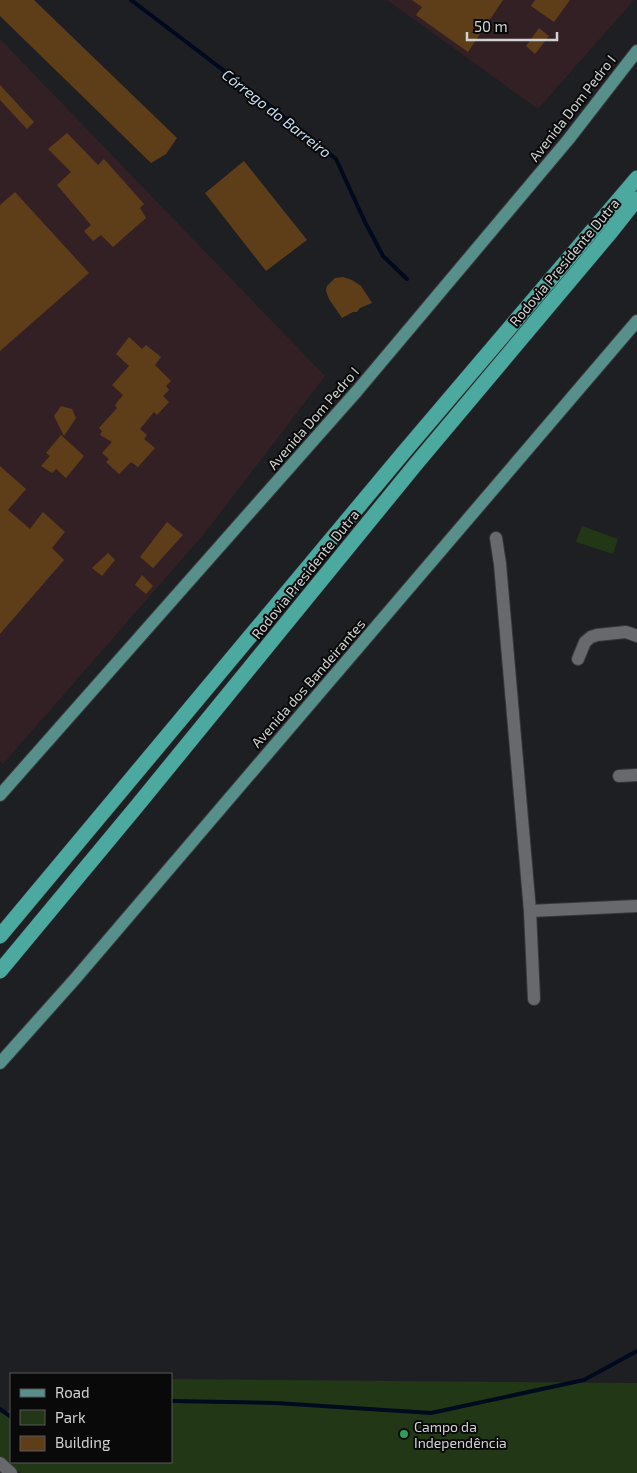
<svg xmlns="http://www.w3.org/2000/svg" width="637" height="1473" font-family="'Exo 2',sans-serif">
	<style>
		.commercial { fill: #332025 }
		.industrial { fill: #332024 }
		.green { fill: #223715 }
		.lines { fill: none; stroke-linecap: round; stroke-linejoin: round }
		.stream { stroke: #000a1f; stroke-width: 4 }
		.building { fill: #5e3e18 }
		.minor-casing { stroke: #38393b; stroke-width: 14 }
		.major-casing { stroke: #38393b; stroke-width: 14 }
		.highway-casing { stroke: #38393b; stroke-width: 16 }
		.minor { stroke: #68696c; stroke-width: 12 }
		.major { stroke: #578f8b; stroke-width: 12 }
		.highway { stroke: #4ba99f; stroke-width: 15 }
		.leisure-dot { fill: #2e9e5b; stroke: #09090a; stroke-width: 2 }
		.labels { text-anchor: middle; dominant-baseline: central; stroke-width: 4; stroke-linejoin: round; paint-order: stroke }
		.street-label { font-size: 14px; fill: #d1d2d3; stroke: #09090a }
		.poi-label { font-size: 14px; fill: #d1d2d3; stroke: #09090a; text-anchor: start }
		.water-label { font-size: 15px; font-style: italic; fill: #c8dff6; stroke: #09090a }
	</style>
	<rect width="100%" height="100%" fill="#1e1f22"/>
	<path class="commercial" d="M 387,0 L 634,0 L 538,109 Z"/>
	<path class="industrial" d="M 0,39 L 325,376 L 204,534 L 3,764 L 0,761 Z"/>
	<g class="green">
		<path d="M 582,526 L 618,539 L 613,554 L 576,542 Z"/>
		<path d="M 171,1379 L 637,1383 L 637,1473 L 21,1473 L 0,1456 L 0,1413 L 11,1410 L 11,1462 L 171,1462 Z"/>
	</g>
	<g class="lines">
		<g class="stream">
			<path d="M 131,0 L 277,111 L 336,159 L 365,222 L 383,256 L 407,279"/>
			<path d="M 171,1401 L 276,1403 L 431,1413 L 584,1380 L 637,1351"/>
			<path d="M 0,1409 L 11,1417"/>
		</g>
	</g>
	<g class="building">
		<path d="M 0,0 L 34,0 L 177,138 L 166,154 L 151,163 L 0,16 Z"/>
		<path d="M 412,0 L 503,0 L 468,52 L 416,15 L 422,7 Z"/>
		<path d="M 535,0 L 570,0 L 554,22 L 531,6 Z"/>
		<path d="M 539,28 L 549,36 L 535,54 L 526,46 Z"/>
		<path d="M 0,85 L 34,122 L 27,129 L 0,100 Z"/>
		<path d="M 67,133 L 98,165 L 104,159 L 144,204 L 140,208 L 146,218 L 113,247 L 101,235 L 93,241 L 84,231 L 91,225 L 57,185 L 71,172 L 48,149 Z"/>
		<path d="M 244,161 L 307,240 L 266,271 L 205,193 Z"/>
		<path d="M 15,192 L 89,273 L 0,351 L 0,205 Z"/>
		<path d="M 343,277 L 352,280 L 361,286 L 372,303 L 360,308 L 357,312 L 353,312 L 342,318 L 329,299 L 326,291 L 327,286 L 335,278 Z"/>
		<path d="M 129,337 L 142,349 L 146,345 L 161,357 L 155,365 L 171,381 L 166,386 L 169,390 L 163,396 L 169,402 L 157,415 L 154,412 L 140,429 L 147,435 L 144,439 L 155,448 L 138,467 L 131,462 L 119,474 L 106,462 L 109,459 L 102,453 L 112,442 L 100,435 L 102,431 L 99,428 L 117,408 L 115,405 L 123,395 L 112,385 L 129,366 L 116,354 Z"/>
		<path d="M 61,406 L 72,409 L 76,418 L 64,436 L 54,416 Z"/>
		<path d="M 61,435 L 84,456 L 66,478 L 56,469 L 52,473 L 41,466 L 50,456 L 46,453 Z"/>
		<path d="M 0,466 L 26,489 L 8,510 L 30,529 L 43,512 L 65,532 L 52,548 L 64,560 L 0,634 Z"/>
		<path d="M 167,522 L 183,535 L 153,568 L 140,557 Z"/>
		<path d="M 108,553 L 115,560 L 102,576 L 92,568 Z"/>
		<path d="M 142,575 L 153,586 L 146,594 L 135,585 Z"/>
	</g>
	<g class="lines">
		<defs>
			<g id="minor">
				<path d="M 496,538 L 500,564 L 530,911 L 534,999"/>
				<path d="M 578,659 L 585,642 L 591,637 L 597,635 L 626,632 L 637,636"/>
				<path d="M 619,776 L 637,775"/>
				<path d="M 530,911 L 637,906"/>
				<path d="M 0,1463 L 11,1473"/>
			</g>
			<g id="major">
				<path d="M 0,795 L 357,391 L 568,140 L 637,51"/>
				<path d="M 0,1063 L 75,979 L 637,321"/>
			</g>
			<g id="highway">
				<path d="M 0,936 L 404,452 L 637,178"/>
				<path d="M 0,971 L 137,806 L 416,464 L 610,233 L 637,199"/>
			</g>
		</defs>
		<use href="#minor" class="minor-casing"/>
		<use href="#major" class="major-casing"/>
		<use href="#highway" class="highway-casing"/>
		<use href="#minor" class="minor"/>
		<use href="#major" class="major"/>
		<use href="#highway" class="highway"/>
	</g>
	<circle class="leisure-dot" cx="404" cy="1434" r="5"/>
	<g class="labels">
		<g class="street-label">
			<text transform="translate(572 108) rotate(-52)">Avenida Dom Pedro I</text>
			<text transform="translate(564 262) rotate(-50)">Rodovia Presidente Dutra</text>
			<text transform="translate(313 418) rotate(-49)">Avenida Dom Pedro I</text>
			<text transform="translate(305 574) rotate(-51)">Rodovia Presidente Dutra</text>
			<text transform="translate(308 683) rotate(-49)">Avenida dos Bandeirantes</text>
		</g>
		<g class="poi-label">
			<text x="414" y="1426">Campo da<tspan x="414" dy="16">Independência</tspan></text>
		</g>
		<g class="water-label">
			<text transform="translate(277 113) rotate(38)">Córrego do Barreiro</text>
		</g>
	</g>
	<rect x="10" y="1373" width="162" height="90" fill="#09090a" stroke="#59595a"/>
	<rect x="20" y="1389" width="25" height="8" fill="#578f8b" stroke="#59595a"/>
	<text x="55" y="1398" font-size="15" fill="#d1d2d3">Road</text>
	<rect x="20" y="1410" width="25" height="15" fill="#223715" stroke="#59595a"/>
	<text x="55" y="1423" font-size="15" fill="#d1d2d3">Park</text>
	<rect x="20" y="1436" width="25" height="15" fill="#5e3e18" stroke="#59595a"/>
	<text x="55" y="1448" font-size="15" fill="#d1d2d3">Building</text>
	<path d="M467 32v8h90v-8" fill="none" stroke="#d1d2d3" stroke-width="2.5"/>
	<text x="474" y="32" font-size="15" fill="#d1d2d3" stroke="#09090a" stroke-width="4" paint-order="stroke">50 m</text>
</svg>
